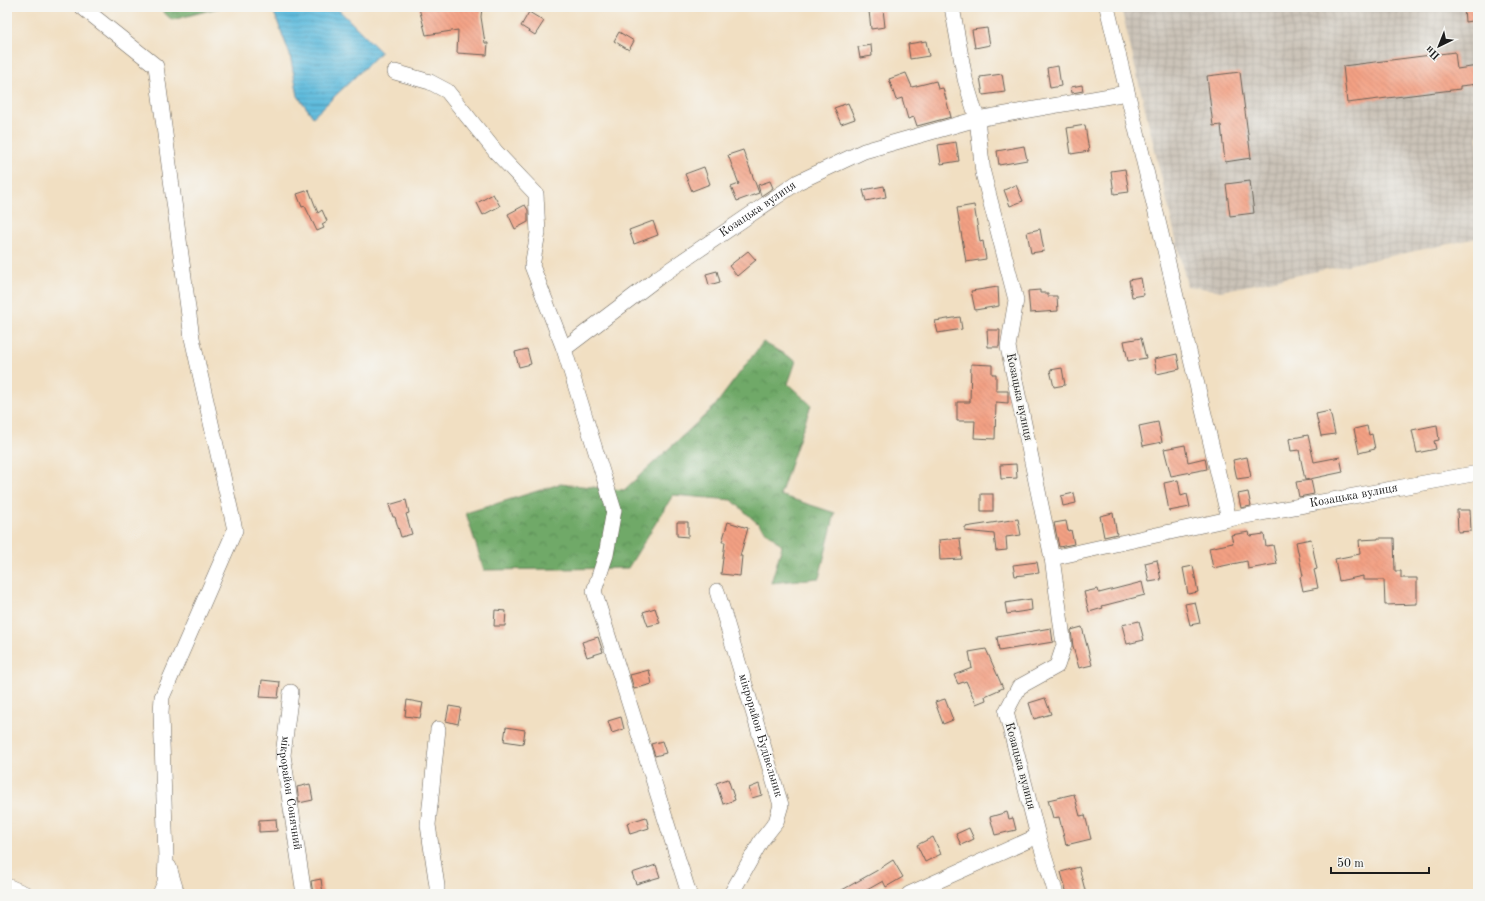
<svg xmlns="http://www.w3.org/2000/svg" width="1485" height="901" font-family="'Old Standard TT',serif">
	<style>
		.industrial { fill: url(#industrial-grid) }
		.forest { fill: url(#forest-crowns); stroke: #466242 }
		.water { fill: url(#water-rules); stroke: #3e6c7c }
		.building { fill: url(#building-back-hatch) }
		.lines { fill: none; stroke-linecap: round; stroke-linejoin: round }
		.minor-casing { stroke: #676056; stroke-width: 16 }
		.minor { stroke: #fff; stroke-width: 15 }
		.labels { text-anchor: middle; dominant-baseline: central; stroke-width: 3.5; stroke-linejoin: round; paint-order: stroke }
		.street-label { font-size: 12px; fill: #1c1c1c; stroke: #f6f6f2 }
	</style>
	<defs>
		<pattern id="industrial-grid" width="8" height="8" patternUnits="userSpaceOnUse"><rect width="8" height="8" fill="#cbc3b8"/><path d="M0 4h8M4 0v8" fill="none" stroke="#aea79e"/></pattern>
		<pattern id="forest-crowns" width="20" height="18" patternUnits="userSpaceOnUse"><rect width="20" height="18" fill="#6fa968"/><path d="M2 6a3 3 0 1 1 6 0M12 15a3 3 0 1 1 6 0" fill="none" stroke="#5a8955"/></pattern>
		<pattern id="water-rules" width="6" height="5" patternUnits="userSpaceOnUse"><rect width="6" height="5" fill="#5fbbdd"/><path d="M0 2.5h6" fill="none" stroke="#52a0bd"/></pattern>
		<pattern id="building-back-hatch" width="6" height="6" patternUnits="userSpaceOnUse"><rect width="6" height="6" fill="#f3a083"/><path d="M-1 5l2 2M0 0l6 6M5-1l2 2" fill="none" stroke="#d08971"/></pattern>
	</defs>
	<rect width="100%" height="100%" fill="#f6f6f2"/>
	<filter id="ink" filterUnits="userSpaceOnUse"><feTurbulence type="fractalNoise" baseFrequency=".025" numOctaves="2"/><feDisplacementMap in="SourceGraphic" scale="8" xChannelSelector="R" yChannelSelector="G"/><feConvolveMatrix kernelMatrix="1 2 1 2 8 2 1 2 1" color-interpolation-filters="sRGB"/></filter>
	<filter id="wash" filterUnits="userSpaceOnUse"><feTurbulence type="fractalNoise" baseFrequency=".012" numOctaves="4" result="noise"/><feDisplacementMap in="SourceGraphic" scale="16" xChannelSelector="R" yChannelSelector="G"/><feGaussianBlur stdDeviation="0.9" result="paint"/><feColorMatrix in="noise" values="0 0 0 0 0 0 0 0 0 0 0 0 0 0 0 0 0 1.4 0 .05"/><feComposite in="paint" operator="in"/></filter>
	<g filter="url(#wash)">
		<rect width="100%" height="100%" fill="#f1dfc2"/>
		<path class="industrial" d="M 1121,7 L 1478,7 L 1478,238 L 1221,291 L 1187,286 Z"/>
		<g class="forest">
			<path d="M 158,7 L 222,7 L 172,20 Z"/>
			<path d="M 763,342 L 796,361 L 788,384 L 811,405 L 780,495 L 835,513 L 819,578 L 771,583 L 782,546 L 732,500 L 673,495 L 628,568 L 484,570 L 466,513 L 560,484 L 624,490 L 714,407 Z"/>
		</g>
		<path class="water" d="M 272,7 L 336,7 L 381,52 L 313,117 L 298,96 L 290,55 Z"/>
		<g id="blocks">
			<g class="building">
				<path d="M 428,7 L 482,7 L 481,17 L 485,43 L 488,43 L 487,55 L 457,53 L 458,30 L 426,35 L 419,8 Z"/>
				<path d="M 1478,7 L 1478,20 L 1465,22 L 1464,8 Z"/>
				<path d="M 883,9 L 885,27 L 871,29 L 869,11 Z"/>
				<path d="M 529,12 L 544,21 L 535,35 L 521,26 Z"/>
				<path d="M 987,28 L 990,45 L 975,48 L 972,30 Z"/>
				<path d="M 619,32 L 634,41 L 629,50 L 614,41 Z"/>
				<path d="M 926,41 L 929,56 L 910,59 L 908,44 Z"/>
				<path d="M 871,45 L 872,56 L 860,58 L 858,47 Z"/>
				<path d="M 1455,52 L 1457,69 L 1478,66 L 1478,84 L 1460,86 L 1460,89 L 1347,103 L 1343,66 Z"/>
				<path d="M 1058,66 L 1061,86 L 1050,88 L 1047,68 Z"/>
				<path d="M 1240,72 L 1251,158 L 1225,162 L 1221,125 L 1213,126 L 1207,76 Z"/>
				<path d="M 906,73 L 912,87 L 936,81 L 938,89 L 943,88 L 951,117 L 917,126 L 914,117 L 908,119 L 902,98 L 896,100 L 889,79 Z"/>
				<path d="M 1002,74 L 1005,92 L 983,95 L 980,77 Z"/>
				<path d="M 1082,85 L 1083,91 L 1072,93 L 1071,87 Z"/>
				<path d="M 848,103 L 855,119 L 841,124 L 834,108 Z"/>
				<path d="M 1085,125 L 1089,151 L 1071,154 L 1067,128 Z"/>
				<path d="M 956,142 L 959,161 L 941,164 L 938,145 Z"/>
				<path d="M 1024,146 L 1027,160 L 999,165 L 997,151 Z"/>
				<path d="M 743,150 L 759,193 L 737,201 L 731,187 L 739,184 L 728,155 Z"/>
				<path d="M 704,167 L 710,184 L 692,191 L 685,174 Z"/>
				<path d="M 1125,169 L 1129,192 L 1114,194 L 1111,171 Z"/>
				<path d="M 770,181 L 773,188 L 761,196 L 758,185 Z"/>
				<path d="M 1250,181 L 1254,213 L 1230,216 L 1226,184 Z"/>
				<path d="M 1016,185 L 1023,201 L 1010,206 L 1004,190 Z"/>
				<path d="M 884,186 L 886,197 L 866,201 L 863,190 Z"/>
				<path d="M 309,190 L 318,213 L 322,210 L 327,221 L 322,224 L 324,228 L 317,231 L 305,206 L 302,207 L 297,194 Z"/>
				<path d="M 493,194 L 500,206 L 483,215 L 477,203 Z"/>
				<path d="M 525,205 L 528,210 L 528,222 L 515,229 L 508,214 Z"/>
				<path d="M 974,205 L 980,242 L 983,241 L 986,259 L 966,262 L 957,208 Z"/>
				<path d="M 653,221 L 658,235 L 634,244 L 629,230 Z"/>
				<path d="M 1040,229 L 1044,251 L 1031,253 L 1027,232 Z"/>
				<path d="M 748,251 L 756,260 L 737,276 L 729,266 Z"/>
				<path d="M 717,271 L 720,282 L 709,285 L 706,274 Z"/>
				<path d="M 1141,278 L 1144,295 L 1132,297 L 1129,280 Z"/>
				<path d="M 998,287 L 999,306 L 975,310 L 971,291 Z"/>
				<path d="M 1040,290 L 1040,293 L 1048,293 L 1048,296 L 1057,296 L 1058,311 L 1030,313 L 1028,291 Z"/>
				<path d="M 960,317 L 962,329 L 938,333 L 935,321 Z"/>
				<path d="M 987,330 L 1000,330 L 999,347 L 988,347 Z"/>
				<path d="M 1141,338 L 1146,358 L 1128,361 L 1124,341 Z"/>
				<path d="M 527,349 L 531,364 L 519,367 L 515,352 Z"/>
				<path d="M 1177,354 L 1180,369 L 1157,374 L 1154,359 Z"/>
				<path d="M 971,364 L 992,365 L 992,374 L 996,374 L 996,391 L 1008,391 L 1008,403 L 996,402 L 995,439 L 974,438 L 975,421 L 957,421 L 957,402 L 970,402 Z"/>
				<path d="M 1062,368 L 1065,385 L 1054,387 L 1050,370 Z"/>
				<path d="M 1330,411 L 1335,434 L 1321,436 L 1316,414 Z"/>
				<path d="M 1158,422 L 1162,442 L 1143,446 L 1139,426 Z"/>
				<path d="M 1437,425 L 1439,440 L 1434,441 L 1436,449 L 1417,453 L 1412,430 Z"/>
				<path d="M 1367,426 L 1369,435 L 1372,434 L 1375,449 L 1359,453 L 1354,429 Z"/>
				<path d="M 1308,435 L 1314,462 L 1340,457 L 1343,472 L 1305,480 L 1299,450 L 1291,451 L 1289,439 Z"/>
				<path d="M 1185,445 L 1188,462 L 1205,458 L 1207,469 L 1171,476 L 1164,449 Z"/>
				<path d="M 1247,457 L 1251,477 L 1237,479 L 1233,460 Z"/>
				<path d="M 1016,464 L 1017,478 L 1001,479 L 1000,465 Z"/>
				<path d="M 1178,480 L 1181,496 L 1187,494 L 1190,507 L 1169,511 L 1164,483 Z"/>
				<path d="M 1311,480 L 1314,494 L 1299,497 L 1296,482 Z"/>
				<path d="M 1248,492 L 1251,506 L 1241,508 L 1238,494 Z"/>
				<path d="M 1074,493 L 1076,503 L 1063,506 L 1061,496 Z"/>
				<rect x="981" y="494" width="12" height="17"/>
				<path d="M 406,500 L 409,513 L 406,514 L 412,534 L 401,537 L 395,517 L 393,517 L 389,505 Z"/>
				<path d="M 1457,510 L 1470,510 L 1471,531 L 1458,532 Z"/>
				<path d="M 1113,513 L 1117,534 L 1104,537 L 1100,516 Z"/>
				<path d="M 1018,519 L 1021,535 L 1006,537 L 1007,550 L 996,551 L 994,534 L 965,531 L 965,527 Z"/>
				<path d="M 1066,521 L 1068,531 L 1071,530 L 1074,544 L 1059,547 L 1054,523 Z"/>
				<path d="M 677,522 L 688,522 L 688,537 L 677,536 Z"/>
				<path d="M 728,522 L 748,528 L 740,556 L 742,556 L 740,576 L 721,574 L 725,542 L 722,542 Z"/>
				<path d="M 1249,532 L 1250,536 L 1264,534 L 1266,546 L 1273,545 L 1277,564 L 1248,569 L 1247,561 L 1213,568 L 1209,548 L 1233,543 L 1231,535 Z"/>
				<path d="M 960,538 L 962,559 L 940,560 L 939,540 Z"/>
				<path d="M 1378,538 L 1394,538 L 1395,571 L 1401,571 L 1401,578 L 1417,578 L 1417,604 L 1385,605 L 1384,580 L 1363,580 L 1363,576 L 1339,581 L 1335,559 L 1360,554 L 1359,540 L 1378,539 Z"/>
				<path d="M 1311,539 L 1317,569 L 1314,570 L 1318,588 L 1303,591 L 1300,577 L 1303,576 L 1296,542 Z"/>
				<path d="M 1157,560 L 1161,580 L 1149,582 L 1145,563 Z"/>
				<path d="M 1037,562 L 1039,573 L 1015,576 L 1013,565 Z"/>
				<path d="M 1193,566 L 1198,592 L 1188,594 L 1183,568 Z"/>
				<path d="M 1142,582 L 1145,595 L 1102,606 L 1103,608 L 1089,612 L 1084,592 L 1098,589 L 1099,593 Z"/>
				<path d="M 1031,599 L 1032,610 L 1007,614 L 1005,603 Z"/>
				<path d="M 1195,602 L 1200,623 L 1190,625 L 1185,604 Z"/>
				<path d="M 655,608 L 660,623 L 648,626 L 643,612 Z"/>
				<path d="M 495,610 L 506,611 L 505,626 L 494,626 Z"/>
				<path d="M 1139,621 L 1144,640 L 1127,644 L 1122,625 Z"/>
				<path d="M 1082,627 L 1092,665 L 1079,668 L 1073,647 L 1071,630 Z"/>
				<path d="M 1051,628 L 1053,642 L 999,651 L 997,637 Z"/>
				<path d="M 598,637 L 603,652 L 587,657 L 582,642 Z"/>
				<path d="M 986,649 L 1003,688 L 985,696 L 986,700 L 976,704 L 966,681 L 958,684 L 954,675 L 972,668 L 969,652 Z"/>
				<path d="M 649,670 L 652,684 L 634,689 L 630,675 Z"/>
				<path d="M 262,680 L 280,682 L 278,698 L 260,697 Z"/>
				<path d="M 1045,698 L 1051,714 L 1034,719 L 1029,703 Z"/>
				<path d="M 945,699 L 953,720 L 943,724 L 935,702 Z"/>
				<path d="M 407,700 L 423,703 L 420,718 L 405,716 Z"/>
				<path d="M 449,706 L 461,708 L 458,724 L 446,721 Z"/>
				<path d="M 621,717 L 624,729 L 612,733 L 608,721 Z"/>
				<path d="M 506,727 L 525,730 L 523,744 L 504,741 Z"/>
				<path d="M 662,741 L 666,753 L 655,756 L 651,744 Z"/>
				<path d="M 728,779 L 735,800 L 723,804 L 716,783 Z"/>
				<path d="M 310,784 L 313,800 L 299,803 L 297,787 Z"/>
				<path d="M 759,784 L 762,795 L 752,798 L 749,788 Z"/>
				<path d="M 1074,794 L 1080,816 L 1085,815 L 1091,839 L 1066,845 L 1059,817 L 1053,818 L 1048,800 Z"/>
				<path d="M 1007,812 L 1009,819 L 1013,818 L 1016,830 L 995,835 L 990,817 Z"/>
				<path d="M 646,817 L 649,828 L 630,834 L 627,823 Z"/>
				<path d="M 276,819 L 277,831 L 259,832 L 259,820 Z"/>
				<path d="M 969,828 L 974,839 L 961,845 L 956,834 Z"/>
				<path d="M 933,837 L 941,854 L 925,862 L 917,845 Z"/>
				<path d="M 893,860 L 903,877 L 886,887 L 883,881 L 860,894 L 835,894 L 876,871 Z"/>
				<path d="M 656,865 L 660,877 L 636,884 L 632,873 Z"/>
				<path d="M 1079,867 L 1086,894 L 1067,894 L 1061,872 Z"/>
				<path d="M 321,879 L 323,894 L 313,894 L 311,881 Z"/>
			</g>
		</g>
	</g>
	<g filter="url(#ink)">
		<use href="#blocks" fill-opacity="0" stroke="#676056" stroke-width="1"/>
		<g class="lines">
			<defs>
				<g id="minor">
					<path d="M 82,7 L 156,66 L 192,338 L 235,530 L 162,697 L 161,713 L 166,858 L 165,882 L 160,894"/>
					<path d="M 1107,7 L 1229,519"/>
					<path d="M 395,72 L 430,82 L 447,91 L 496,152 L 536,194 L 538,233 L 532,266 L 564,349 L 614,510 L 606,555 L 594,591 L 689,894"/>
					<path id="s1" d="M 564,349 L 659,277 L 798,182 L 864,151 L 977,119 L 1127,93"/>
					<path id="s2" d="M 1052,558 L 1229,519 L 1478,473"/>
					<path id="s3" d="M 717,591 L 781,805 L 776,822 L 761,841 L 731,894"/>
					<path id="s4" d="M 291,692 L 283,755 L 304,894"/>
					<path d="M 1038,836 L 1056,894"/>
					<path d="M 169,867 L 177,894"/>
					<path d="M 7,886 L 26,894"/>
					<path d="M 437,894 L 437,886 L 428,825 L 438,729"/>
					<path d="M 909,894 L 1038,836 L 1006,712 L 1019,687 L 1057,666 L 1064,645 L 1052,558 L 1008,347 L 1016,300 L 983,173 L 977,119 L 965,79 L 952,7"/>
				</g>
			</defs>
			<use href="#minor" class="minor-casing"/>
			<use href="#minor" class="minor"/>
		</g>
	</g>
	<g class="labels">
		<g class="street-label">
			<text stroke="none"><textPath href="#s1" startOffset="239">Козацька вулиця</textPath></text>
			<text transform="translate(1019 397) rotate(78)">Козацька вулиця</text>
			<text stroke="none"><textPath href="#s2" startOffset="308">Козацька вулиця</textPath></text>
			<text stroke="none"><textPath href="#s3" startOffset="151">мікрорайон Будівельник</textPath></text>
			<text transform="translate(1020 766) rotate(75)">Козацька вулиця</text>
			<text stroke="none"><textPath href="#s4" startOffset="102">мікрорайон Сонячний</textPath></text>
		</g>
	</g>
	<rect width="1485" height="901" fill="none" stroke="#f6f6f2" stroke-width="24"/>
	<g transform="translate(1439 46) rotate(223)" stroke="#f6f6f2" stroke-width="3" paint-order="stroke">
	<path d="M0-3L7 15L0 10L-7 15Z" fill="#1c1c1c"/>
	<text y="-6" font-size="11" font-weight="bold" text-anchor="middle" fill="#1c1c1c">Пн</text>
	</g>
	<path d="M1331 867v6h98v-6" fill="none" stroke="#1c1c1c" stroke-width="2"/>
	<text x="1337" y="867" font-size="12" fill="#1c1c1c" stroke="#f6f6f2" stroke-width="3" paint-order="stroke">50 m</text>
</svg>
